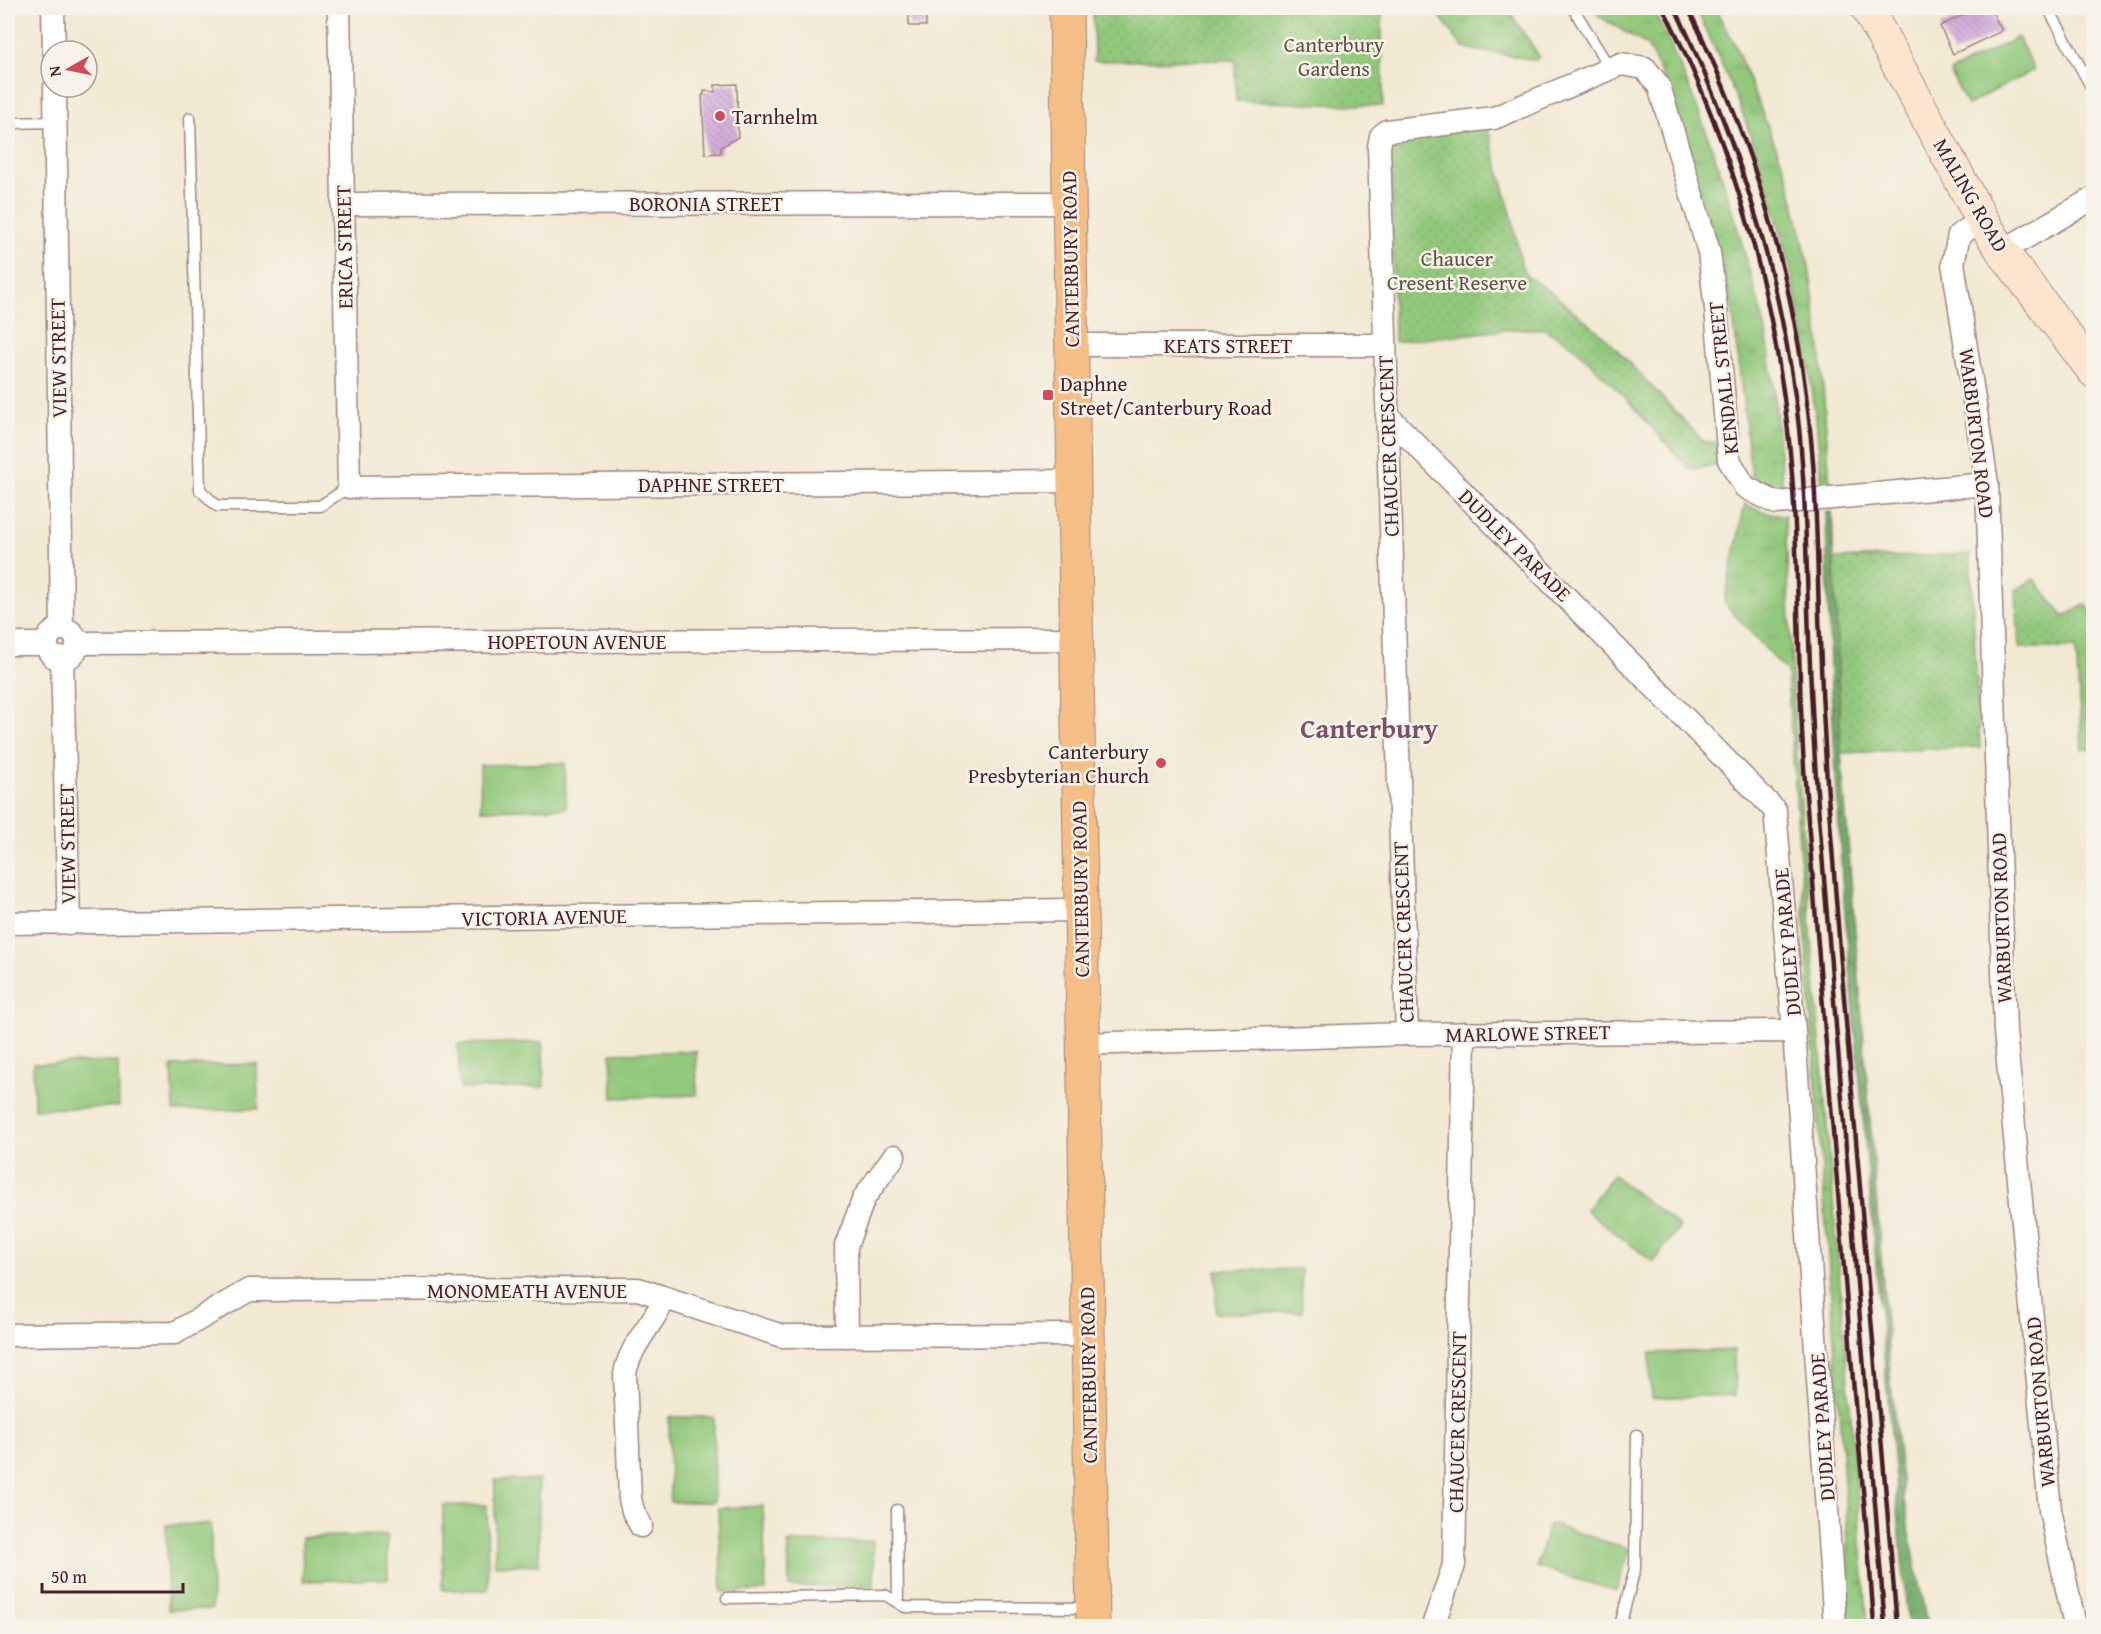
<svg xmlns="http://www.w3.org/2000/svg" width="2101" height="1634" font-family="'Gentium Book Plus',serif">
	<style>
		.grass { fill: url(#grass-tufts); stroke: #6e7453; stroke-width: 1.5 }
		.forest { fill: url(#forest-crowns); stroke: #60664b; stroke-width: 1.5 }
		.park { fill: url(#park-dots); stroke: #6e7453; stroke-width: 1.5 }
		.pitch { fill: #92c87b; stroke: #6e7453; stroke-width: 1.5 }
		.building { fill: url(#building-back-hatch) }
		.lines { fill: none; stroke-linecap: round; stroke-linejoin: round }
		.lane-casing { stroke: #9e847f; stroke-width: 13 }
		.street-casing { stroke: #9e847f; stroke-width: 25 }
		.secondary-casing { stroke: #9e847f; stroke-width: 34 }
		.primary-casing { stroke: #9e847f; stroke-width: 35 }
		.lane { stroke: #fff; stroke-width: 10 }
		.street { stroke: #fff; stroke-width: 22 }
		.secondary { stroke: #fbe5cf; stroke-width: 32 }
		.primary { stroke: #f6be87; stroke-width: 33 }
		.rail { stroke: #4a1f2b; stroke-width: 4.5 }
		.poi-dot { fill: #d1495b; stroke: #f7f3e8; stroke-width: 2 }
		.labels { text-anchor: middle; dominant-baseline: central; stroke-width: 5; stroke-linejoin: round; paint-order: stroke }
		.park-label { font-size: 21px; fill: #605243; stroke: #f7f3e8 }
		.poi-label { font-size: 21px; fill: #4a1f2b; stroke: #f7f3e8; text-anchor: start }
		.street-label { font-size: 21px; fill: #4a1f2b; stroke: #f7f3e8 }
		.district-label { font-size: 27px; font-weight: bold; fill: #7a5169; stroke: #f7f3e8 }
	</style>
	<defs>
		<pattern id="grass-tufts" width="24" height="20" patternUnits="userSpaceOnUse" patternTransform="scale(1.5)"><rect width="24" height="20" fill="#92c87b"/><path d="M3 7l-1-3M5 7V3M7 7l1-3M15 17l-1-3M17 17v-4M19 17l1-3" fill="none" stroke="#7fab6a"/></pattern>
		<pattern id="forest-crowns" width="20" height="18" patternUnits="userSpaceOnUse" patternTransform="scale(1.5)"><rect width="20" height="18" fill="#75ac6b"/><path d="M2 6a3 3 0 1 1 6 0M12 15a3 3 0 1 1 6 0" fill="none" stroke="#628b58"/></pattern>
		<pattern id="park-dots" width="8" height="8" patternUnits="userSpaceOnUse" patternTransform="scale(1.5)"><rect width="8" height="8" fill="#92c87b"/><path d="M2 2h.1M6 6h.1" fill="none" stroke="#7fab6a" stroke-width="1.8" stroke-linecap="round"/></pattern>
		<pattern id="building-back-hatch" width="6" height="6" patternUnits="userSpaceOnUse" patternTransform="scale(1.5)"><rect width="6" height="6" fill="#d4aedd"/><path d="M-1 5l2 2M0 0l6 6M5-1l2 2" fill="none" stroke="#ae8db3"/></pattern>
	</defs>
	<rect width="100%" height="100%" fill="#f7f3e8"/>
	<filter id="ink" filterUnits="userSpaceOnUse"><feTurbulence type="fractalNoise" baseFrequency=".0167" numOctaves="2"/><feDisplacementMap in="SourceGraphic" scale="12" xChannelSelector="R" yChannelSelector="G"/><feConvolveMatrix kernelMatrix="1 2 1 2 8 2 1 2 1" color-interpolation-filters="sRGB"/></filter>
	<filter id="wash" filterUnits="userSpaceOnUse"><feTurbulence type="fractalNoise" baseFrequency=".008" numOctaves="4" result="noise"/><feDisplacementMap in="SourceGraphic" scale="24" xChannelSelector="R" yChannelSelector="G"/><feGaussianBlur stdDeviation="1.35" result="paint"/><feColorMatrix in="noise" values="0 0 0 0 0 0 0 0 0 0 0 0 0 0 0 0 0 1.4 0 .05"/><feComposite in="paint" operator="in"/></filter>
	<g filter="url(#wash)">
		<rect width="100%" height="100%" fill="#f2e9d3"/>
		<g class="grass">
			<path d="M 1434,8 L 1507,8 L 1539,56 L 1536,60 L 1463,48 Z"/>
			<path d="M 1593,8 L 1652,8 C 1694,88 1724,175 1747,263 C 1753,284 1760,306 1765,328 C 1775,382 1778,437 1783,491 L 1770,490 L 1750,479 L 1751,471 L 1732,305 L 1719,253 L 1662,75 L 1647,45 L 1600,17 Z"/>
			<path d="M 1696,8 L 1715,8 L 1734,43 L 1788,177 L 1809,267 L 1820,346 L 1830,483 L 1822,484 C 1813,359 1789,238 1745,120 C 1731,82 1713,45 1696,8 Z"/>
			<path d="M 1745,504 C 1758,511 1770,515 1785,515 L 1794,709 L 1806,870 L 1868,1626 L 1847,1626 L 1848,1538 L 1787,672 L 1724,603 Z"/>
		</g>
		<path class="forest" d="M 1832,512 L 1841,753 L 1891,1385 L 1904,1501 L 1927,1626 L 1908,1626 L 1842,878 L 1830,671 L 1826,513 Z"/>
		<g class="park">
			<path d="M 1093,8 L 1382,8 L 1383,106 L 1236,101 L 1235,60 L 1094,61 Z"/>
			<path d="M 1487,126 L 1511,214 L 1522,267 L 1528,277 L 1551,292 L 1605,337 L 1704,442 L 1716,442 L 1719,465 L 1689,469 L 1624,396 L 1571,344 L 1544,329 L 1515,329 L 1394,342 L 1391,145 L 1395,138 Z"/>
			<path d="M 1970,554 L 1980,747 L 1841,753 L 1834,559 Z"/>
			<path d="M 2034,579 L 2064,617 L 2086,604 L 2093,613 L 2093,749 L 2082,749 L 2076,648 L 2019,648 L 2016,590 Z"/>
		</g>
		<g class="pitch">
			<path d="M 2018,37 L 2034,70 L 1967,105 L 1950,72 Z"/>
			<path d="M 565,763 L 566,808 L 481,810 L 480,765 Z"/>
			<path d="M 543,1042 L 544,1087 L 460,1089 L 458,1044 Z"/>
			<path d="M 696,1051 L 697,1095 L 613,1098 L 611,1053 Z"/>
			<path d="M 118,1062 L 119,1107 L 34,1109 L 33,1064 Z"/>
			<path d="M 257,1064 L 258,1109 L 174,1111 L 172,1066 Z"/>
			<path d="M 1613,1175 L 1680,1227 L 1653,1262 L 1586,1210 Z"/>
			<path d="M 1301,1269 L 1302,1312 L 1216,1313 L 1216,1270 Z"/>
			<path d="M 1734,1350 L 1735,1395 L 1651,1398 L 1650,1353 Z"/>
			<path d="M 669,1417 L 714,1417 L 714,1502 L 670,1502 Z"/>
			<rect x="495" y="1480" width="44" height="85"/>
			<path d="M 443,1505 L 487,1505 L 488,1590 L 443,1590 Z"/>
			<path d="M 763,1506 L 766,1591 L 722,1592 L 718,1508 Z"/>
			<path d="M 211,1524 L 212,1609 L 168,1610 L 166,1525 Z"/>
			<path d="M 1549,1524 L 1630,1549 L 1617,1591 L 1536,1567 Z"/>
			<path d="M 387,1535 L 388,1579 L 303,1581 L 302,1537 Z"/>
			<path d="M 873,1541 L 874,1585 L 789,1587 L 788,1543 Z"/>
		</g>
		<g id="blocks">
			<g class="building">
				<rect x="909" y="8" width="17" height="18"/>
				<path d="M 1977,8 L 1990,8 L 2002,31 L 1953,54 L 1940,26 Z"/>
				<path d="M 737,84 L 738,137 L 721,147 L 721,153 L 705,154 L 702,95 L 704,95 L 704,91 L 715,92 L 715,85 Z"/>
			</g>
		</g>
	</g>
	<g filter="url(#ink)">
		<use href="#blocks" fill-opacity="0" stroke="#9e847f" stroke-width="1.5"/>
		<g class="lines">
			<defs>
				<g id="lane">
					<path d="M 1573,8 L 1610,69"/>
					<path d="M 2048,8 L 2094,92"/>
					<path d="M 190,118 L 200,490 L 217,506 L 320,506 L 349,487"/>
					<path d="M 8,123 L 55,122"/>
					<path d="M 897,1510 L 898,1602"/>
					<path d="M 727,1598 L 885,1595 L 905,1607 L 1090,1608"/>
					<path d="M 1620,1626 L 1635,1568 L 1637,1435"/>
				</g>
				<g id="street">
					<path d="M 53,8 L 54,51"/>
					<path d="M 339,8 L 349,487 L 1074,481"/>
					<path d="M 55,87 L 62,629"/>
					<path d="M 343,204 L 1069,203"/>
					<path d="M 1982,220 L 1959,235 L 1953,263 L 1987,484 L 2005,1031 L 2050,1510 L 2075,1626"/>
					<path d="M 2002,251 L 2094,198"/>
					<path d="M 1071,345 L 1384,345"/>
					<path d="M 1387,415 L 1775,810 L 1794,1031 L 1835,1626"/>
					<circle cx="62" cy="644" r="15"/>
					<path d="M 77,643 L 1076,639"/>
					<path d="M 8,644 L 47,644"/>
					<path d="M 62,658 L 69,923"/>
					<path d="M 8,923 L 1080,910"/>
					<path d="M 1407,1034 L 1379,147 L 1381,136 L 1387,131 L 1494,118 L 1621,64 L 1645,68 L 1659,86 L 1709,252 L 1716,309 L 1729,460 L 1745,487 L 1776,503 L 1987,484"/>
					<path d="M 1082,1044 L 1407,1034 L 1794,1031"/>
					<path d="M 8,1335 L 175,1333 L 249,1290 L 638,1289 L 782,1336 L 1087,1335"/>
					<path d="M 847,1336 L 846,1246 L 864,1198 L 894,1156"/>
					<path d="M 641,1526 L 633,1511 L 630,1499 L 625,1374 C 630,1345 653,1324 665,1298"/>
					<path d="M 1433,1626 L 1454,1565 L 1464,1033"/>
				</g>
				<path id="secondary" d="M 1867,8 L 1982,220 L 2002,251 L 2094,372"/>
				<path id="primary" d="M 1066,8 L 1093,1626"/>
			</defs>
			<use href="#lane" class="lane-casing"/>
			<use href="#street" class="street-casing"/>
			<use href="#secondary" class="secondary-casing"/>
			<use href="#primary" class="primary-casing"/>
			<use href="#lane" class="lane"/>
			<use href="#street" class="street"/>
			<use href="#secondary" class="secondary"/>
			<use href="#primary" class="primary"/>
			<g class="rail">
				<path d="M 1663,8 C 1737,151 1780,313 1792,474 C 1800,581 1797,688 1806,795 C 1822,990 1838,1185 1853,1380 C 1860,1462 1869,1544 1874,1626"/>
				<path d="M 1675,8 C 1736,135 1779,269 1797,410 C 1805,476 1806,543 1808,609 C 1810,675 1813,739 1818,805 L 1885,1626"/>
				<path d="M 1688,8 C 1756,146 1799,295 1812,450 C 1817,505 1817,559 1819,615 C 1821,675 1824,736 1828,796 C 1849,1073 1873,1350 1897,1626"/>
			</g>
		</g>
	</g>
	<g class="poi-dot">
		<circle cx="720" cy="116" r="6"/>
		<rect x="1042" y="389" width="12" height="12" rx="3"/>
		<circle cx="1161" cy="763" r="6"/>
	</g>
	<g class="labels">
		<g class="park-label">
			<text x="1334" y="44">Canterbury<tspan x="1334" dy="24">Gardens</tspan></text>
			<text x="1457" y="258">Chaucer<tspan x="1457" dy="24">Cresent Reserve</tspan></text>
		</g>
		<g class="poi-label">
			<text x="732" y="116">Tarnhelm</text>
			<text x="1060" y="383">Daphne<tspan x="1060" dy="24">Street/Canterbury Road</tspan></text>
			<text x="1149" y="751" text-anchor="end">Canterbury<tspan x="1149" dy="24">Presbyterian Church</tspan></text>
		</g>
		<g class="street-label">
			<text transform="translate(1971 195) rotate(60)">MALING ROAD</text>
			<text x="706" y="203">BORONIA STREET</text>
			<text transform="translate(344 247) rotate(-91)">ERICA STREET</text>
			<text transform="translate(1070 259) rotate(-91)">CANTERBURY ROAD</text>
			<text x="1228" y="345">KEATS STREET</text>
			<text transform="translate(58 358) rotate(-91)">VIEW STREET</text>
			<text transform="translate(1723 378) rotate(-96)">KENDALL STREET</text>
			<text transform="translate(1977 433) rotate(83)">WARBURTON ROAD</text>
			<text transform="translate(1388 446) rotate(-92)">CHAUCER CRESCENT</text>
			<text x="711" y="484">DAPHNE STREET</text>
			<text transform="translate(1515 545) rotate(45)">DUDLEY PARADE</text>
			<text x="577" y="641">HOPETOUN AVENUE</text>
			<text transform="translate(67 844) rotate(-91)">VIEW STREET</text>
			<text transform="translate(1080 889) rotate(-91)">CANTERBURY ROAD</text>
			<text transform="translate(544 917) rotate(-1)">VICTORIA AVENUE</text>
			<text transform="translate(2001 918) rotate(-92)">WARBURTON ROAD</text>
			<text transform="translate(1403 932) rotate(-92)">CHAUCER CRESCENT</text>
			<text transform="translate(1787 942) rotate(-95)">DUDLEY PARADE</text>
			<text transform="translate(1528 1033) rotate(-1)">MARLOWE STREET</text>
			<text x="527" y="1290">MONOMEATH AVENUE</text>
			<text transform="translate(1088 1375) rotate(-91)">CANTERBURY ROAD</text>
			<text transform="translate(2040 1402) rotate(-95)">WARBURTON ROAD</text>
			<text transform="translate(1457 1422) rotate(-89)">CHAUCER CRESCENT</text>
			<text transform="translate(1822 1427) rotate(-94)">DUDLEY PARADE</text>
		</g>
		<g class="district-label">
			<text x="1369" y="728">Canterbury</text>
		</g>
	</g>
	<rect width="2101" height="1634" fill="none" stroke="#f7f3e8" stroke-width="30"/>
	<g transform="translate(69 69) rotate(261)"><circle r="28" fill="#f7f3e8" stroke="#b29e9c" stroke-width="1.5"/>
	<path d="M0-4.5L10 22L0 15L-10 22Z" fill="#d1495b"/>
	<text y="-9" font-size="16" font-weight="bold" text-anchor="middle" fill="#4a1f2b">N</text>
	</g>
	<path d="M42 1583v9h141v-9" fill="none" stroke="#4a1f2b" stroke-width="3"/>
	<text x="51" y="1583" font-size="18" fill="#4a1f2b" stroke="#f7f3e8" stroke-width="4.5" paint-order="stroke">50 m</text>
</svg>
